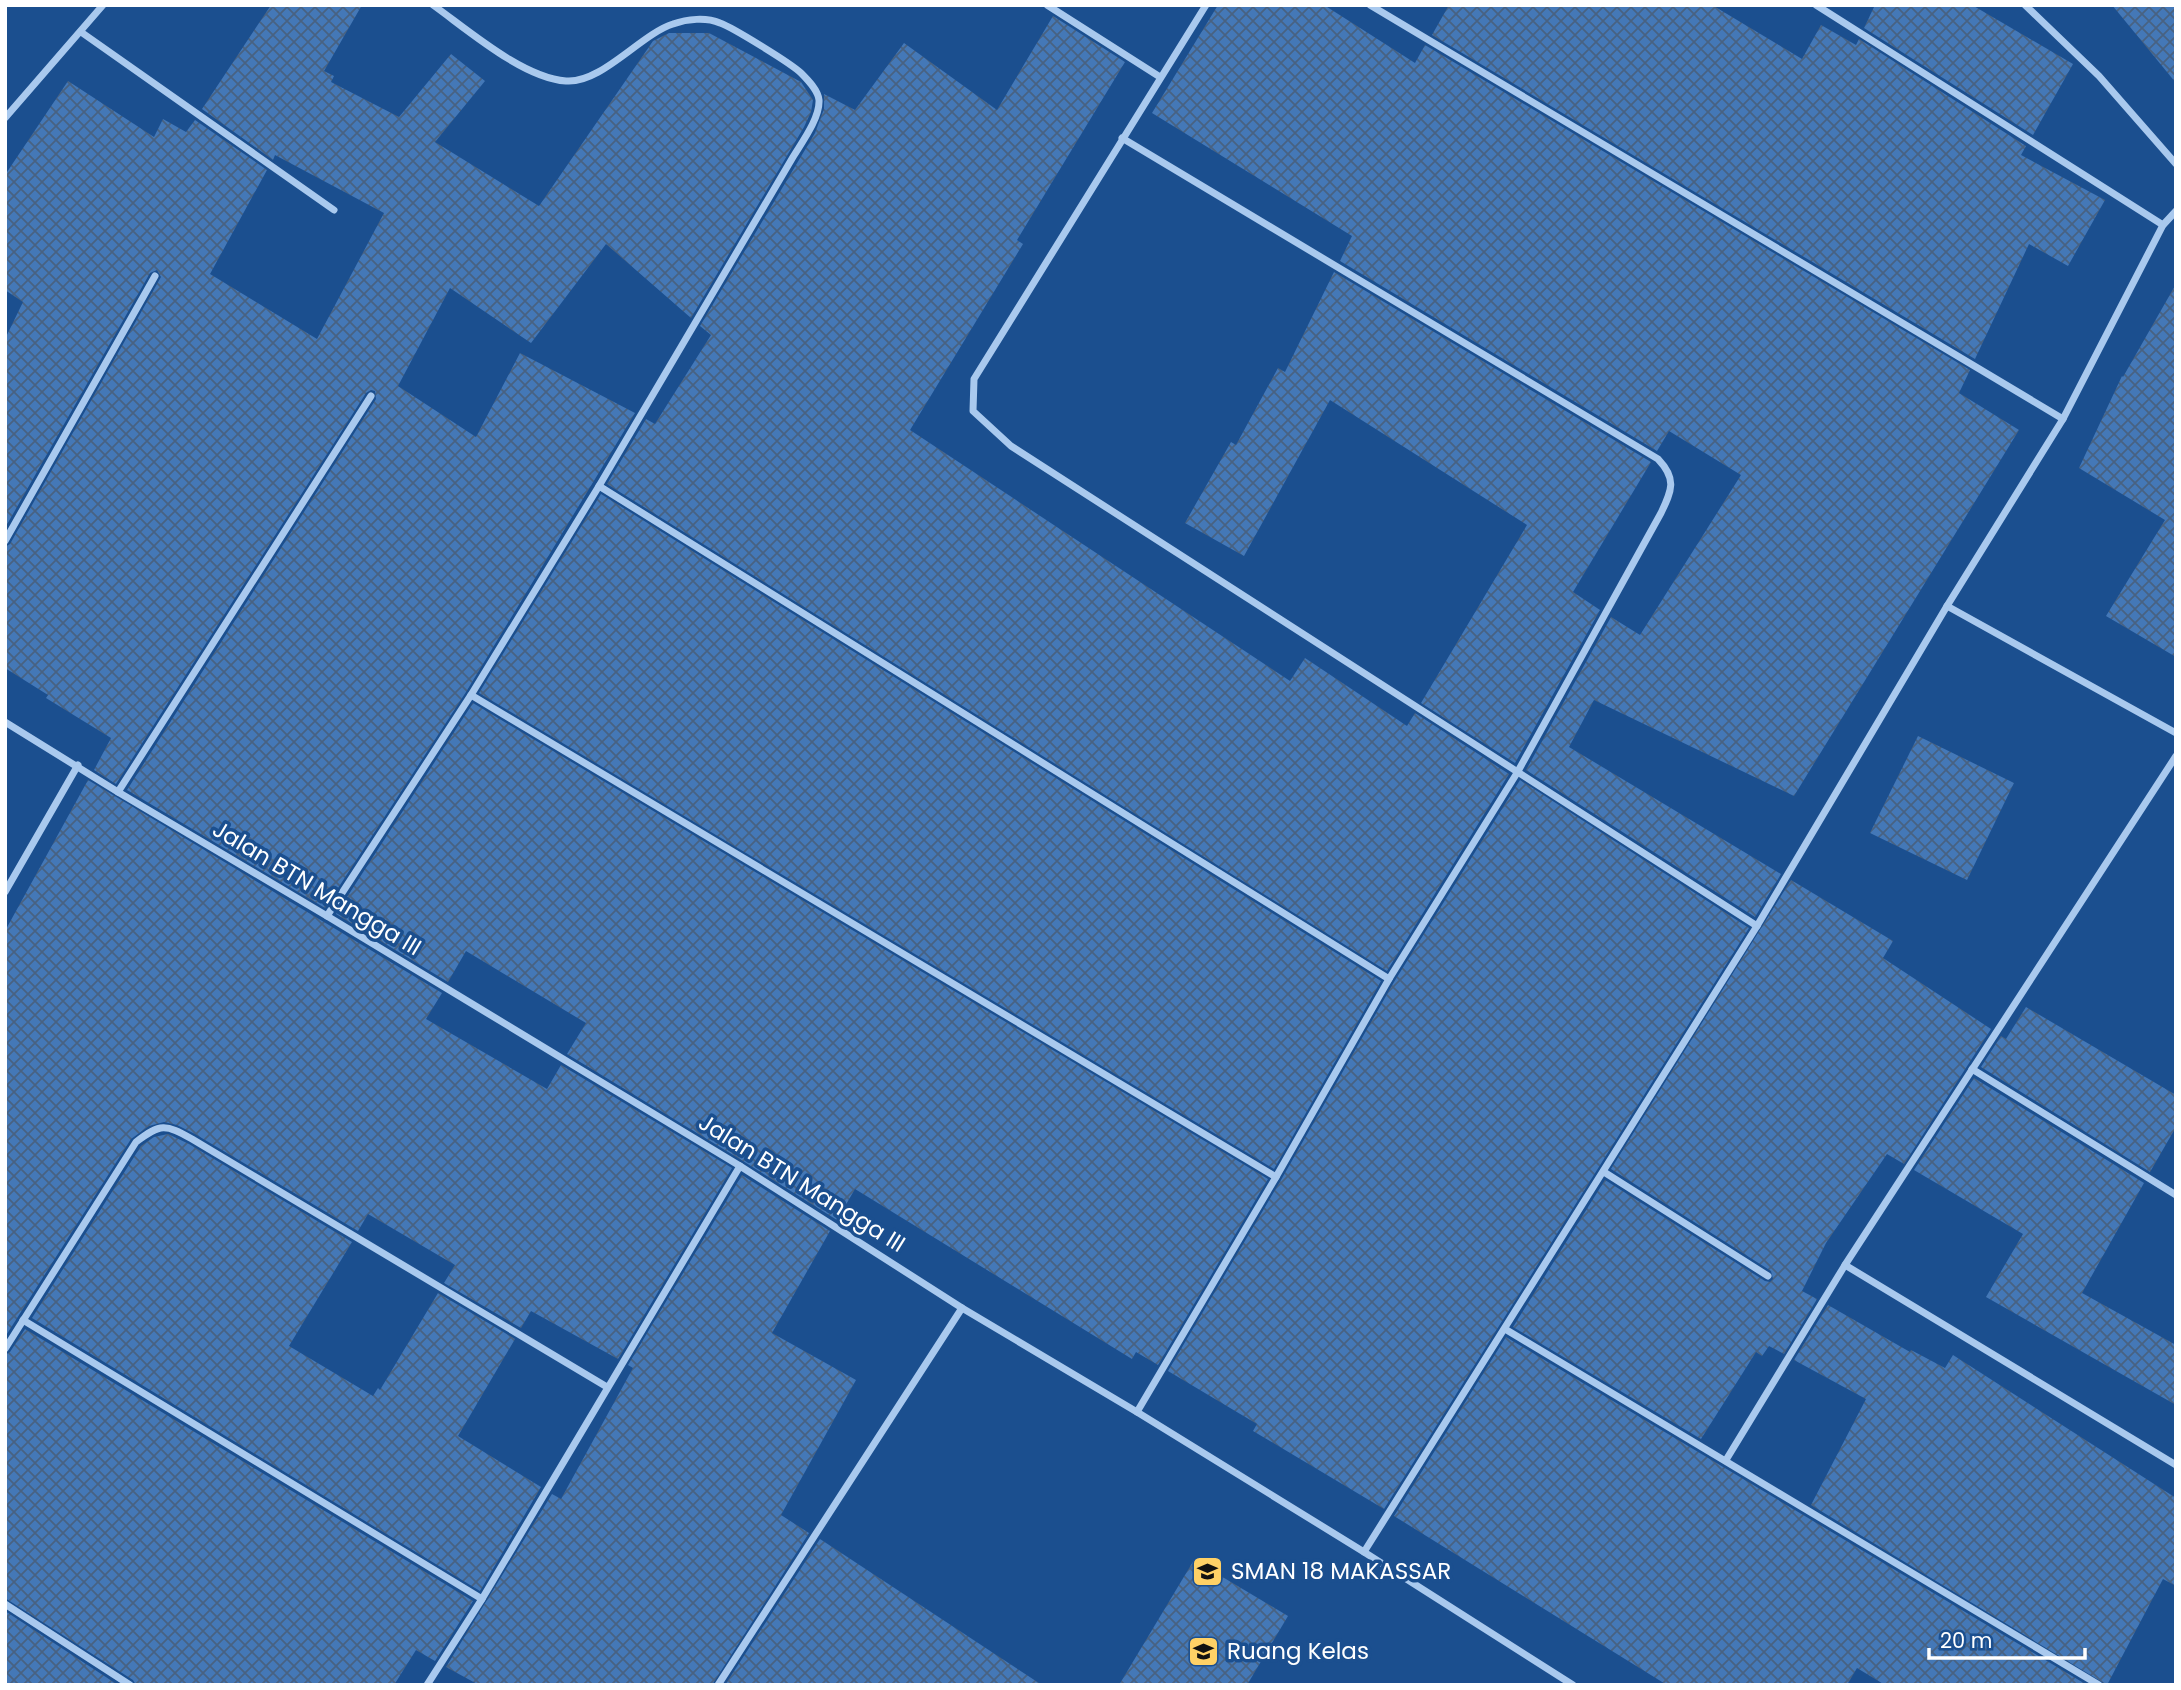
<svg xmlns="http://www.w3.org/2000/svg" width="2181" height="1690" font-family="Poppins,sans-serif">
	<style>
		.building { fill: url(#building-cross-hatch) }
		.lines { fill: none; stroke-linecap: round; stroke-linejoin: round }
		.street { stroke: #a9c9ee; stroke-width: 7 }
		.labels { text-anchor: middle; dominant-baseline: central; stroke-width: 7; stroke-linejoin: round; paint-order: stroke }
		.street-label { font-size: 23px; fill: #fff; stroke: #1b4f8f }
		.poi-label { font-size: 23px; fill: #fff; stroke: #1b4f8f; text-anchor: start }
	</style>
	<defs>
		<pattern id="building-cross-hatch" width="8" height="8" patternUnits="userSpaceOnUse" patternTransform="scale(1.75)"><rect width="8" height="8" fill="#4478b7"/><path d="M0 0l8 8M0 8l8-8" fill="none" stroke="#486282"/></pattern>
	</defs>
	<rect width="100%" height="100%" fill="#1b4f8f"/>
	<g class="building">
		<path d="M 271,5 L 362,5 L 324,71 L 334,76 L 331,82 L 399,117 L 451,54 L 485,81 L 435,142 L 539,206 L 653,41 L 669,33 L 709,33 L 801,82 L 813,100 L 811,112 L 804,127 L 691,318 L 606,244 L 531,343 L 450,288 L 398,386 L 476,437 L 520,353 L 635,413 L 466,692 L 325,908 L 127,790 L 376,399 L 375,391 L 371,390 L 366,393 L 116,784 L 94,770 L 111,738 L 46,698 L 48,695 L 5,668 L 5,547 L 10,544 L 161,277 L 157,270 L 150,273 L 5,528 L 5,339 L 23,302 L 5,290 L 5,175 L 68,81 L 154,137 L 163,119 L 186,132 L 195,120 L 267,170 L 210,274 L 317,339 L 384,213 L 275,155 L 273,160 L 202,109 Z"/>
		<path d="M 1218,5 L 1324,5 L 1415,63 L 1425,45 L 1970,370 L 1959,393 L 2019,430 L 1794,796 L 1594,700 L 1569,747 L 1781,874 L 1755,917 L 1526,770 L 1611,617 L 1640,635 L 1741,475 L 1669,431 L 1657,451 L 1340,261 L 1352,236 L 1152,113 Z"/>
		<path d="M 1449,5 L 1712,5 L 1802,59 L 1821,25 L 1856,45 L 1859,39 L 2026,146 L 2021,155 L 2105,200 L 2068,266 L 2029,244 L 1975,359 L 1432,35 Z"/>
		<path d="M 1875,5 L 1972,5 L 2073,64 L 2033,135 L 1864,28 Z"/>
		<path d="M 2112,5 L 2176,5 L 2176,83 Z"/>
		<path d="M 1053,16 L 1125,62 L 1017,240 L 1023,244 L 910,430 L 1290,681 L 1305,658 L 1407,726 L 1415,713 L 1509,774 L 1387,971 L 607,484 L 646,419 L 655,424 L 711,335 L 700,326 L 815,133 L 824,109 L 824,94 L 855,110 L 904,43 L 997,110 Z"/>
		<path d="M 1334,272 L 1651,462 L 1573,592 L 1600,610 L 1515,763 L 1421,703 L 1527,525 L 1330,400 L 1244,556 L 1185,523 L 1231,442 L 1236,445 L 1278,368 L 1285,372 Z"/>
		<path d="M 2176,284 L 2176,657 L 2106,616 L 2165,520 L 2079,468 L 2122,376 L 2123,377 Z"/>
		<path d="M 601,494 L 1381,981 L 1274,1169 L 479,693 Z"/>
		<path d="M 473,703 L 1268,1179 L 1158,1365 L 1136,1352 L 1132,1359 L 855,1189 L 837,1220 L 743,1161 L 567,1054 L 586,1023 L 466,951 L 448,982 L 336,914 Z"/>
		<path d="M 1918,736 L 2014,783 L 1967,880 L 1870,833 Z"/>
		<path d="M 88,780 L 442,993 L 426,1019 L 547,1089 L 561,1065 L 732,1168 L 618,1359 L 531,1311 L 521,1328 L 444,1283 L 455,1265 L 368,1214 L 358,1231 L 195,1134 L 177,1125 L 164,1122 L 149,1126 L 131,1139 L 5,1337 L 5,931 Z"/>
		<path d="M 1520,780 L 1749,928 L 1384,1509 L 1253,1431 L 1257,1424 L 1168,1371 L 1281,1180 L 1394,982 Z"/>
		<path d="M 1791,880 L 1893,941 L 1883,958 L 1991,1029 L 1904,1164 L 1887,1154 L 1826,1243 L 1802,1291 L 1817,1299 L 1784,1354 L 1769,1346 L 1762,1356 L 1756,1352 L 1701,1439 L 1513,1327 L 1605,1180 L 1765,1281 L 1770,1282 L 1773,1279 L 1771,1271 L 1611,1169 Z"/>
		<path d="M 2026,1007 L 2176,1095 L 2176,1127 L 2150,1172 L 1981,1067 L 2001,1036 L 2006,1039 Z"/>
		<path d="M 1974,1078 L 2144,1183 L 2082,1293 L 2176,1345 L 2176,1405 L 1986,1297 L 2023,1234 L 1914,1170 Z"/>
		<path d="M 168,1134 L 189,1144 L 352,1242 L 289,1346 L 373,1396 L 378,1388 L 380,1390 L 438,1293 L 515,1339 L 458,1436 L 541,1487 L 480,1591 L 32,1318 L 141,1146 L 154,1137 Z"/>
		<path d="M 742,1175 L 830,1231 L 772,1333 L 856,1380 L 781,1515 L 809,1533 L 712,1685 L 479,1685 L 446,1667 L 552,1494 L 561,1499 L 633,1368 L 628,1365 Z"/>
		<path d="M 1828,1305 L 1910,1352 L 1911,1350 L 1945,1368 L 1953,1355 L 2176,1498 L 2176,1586 L 2163,1579 L 2107,1685 L 1811,1505 L 1866,1399 L 1794,1360 Z"/>
		<path d="M 25,1329 L 473,1601 L 435,1661 L 416,1650 L 394,1685 L 136,1685 L 133,1680 L 5,1598 L 5,1355 L 10,1352 Z"/>
		<path d="M 1506,1337 L 2087,1685 L 1885,1685 L 1857,1668 L 1847,1685 L 1667,1685 L 1394,1516 Z"/>
		<path d="M 820,1539 L 1042,1685 L 725,1685 Z"/>
		<path d="M 1194,1560 L 1288,1616 L 1247,1685 L 1119,1685 Z"/>
		<path d="M 5,1611 L 118,1685 L 5,1685 Z"/>
	</g>
	<g class="lines">
		<g class="street">
			<path d="M 1047,5 L 1160,77"/>
			<path d="M 1206,5 L 974,379 L 973,411 L 1011,446 L 1757,926"/>
			<path d="M 1370,5 L 2063,419"/>
			<path d="M 1816,5 L 2163,225"/>
			<path d="M 2025,5 L 2099,76 L 2176,164"/>
			<path d="M 81,32 L 334,210"/>
			<path d="M 5,118 L 103,5"/>
			<path d="M 1122,138 L 1658,459 C 1677,479 1672,490 1661,513 L 1517,773 L 1389,979 L 1276,1177 L 1137,1412"/>
			<path d="M 599,486 L 1389,979"/>
			<path d="M 5,541 L 155,276"/>
			<path d="M 1947,606 L 2176,733"/>
			<path d="M 471,695 L 1276,1177"/>
			<path d="M 5,722 L 118,792 L 327,916 L 740,1166 L 962,1308 L 1137,1412 L 1364,1552 L 1573,1685"/>
			<path d="M 118,792 L 371,396"/>
			<path d="M 5,892 L 78,765"/>
			<path d="M 327,916 L 471,695 L 599,486 L 793,157 C 802,142 820,118 819,100 C 818,90 808,80 801,73 C 792,64 732,27 720,23 C 706,17 687,19 673,24 C 641,34 601,84 566,81 C 523,78 468,30 433,5"/>
			<path d="M 1972,1069 L 2176,1195"/>
			<path d="M 1604,1172 L 1768,1276"/>
			<path d="M 1845,1265 L 2176,1465"/>
			<path d="M 23,1320 L 482,1599"/>
			<path d="M 1505,1329 L 2099,1685"/>
			<path d="M 5,1349 L 136,1142 C 161,1123 165,1124 192,1139 L 607,1387"/>
			<path d="M 1726,1460 L 1845,1265 L 2176,756"/>
			<path d="M 1364,1552 L 1757,926 L 1947,606 L 2063,419 L 2163,225 L 2176,211"/>
			<path d="M 5,1604 L 130,1685"/>
			<path d="M 427,1685 L 482,1599 L 740,1166"/>
			<path d="M 718,1685 L 962,1308"/>
		</g>
	</g>
	<defs>
		<symbol id="school-square" viewBox="-11 -11 22 22"><rect x="-9" y="-9" width="18" height="18" rx="4" fill="#ffd166" stroke="#1b4f8f"/><path d="M0-5L7-2L0 1L-7-2ZM-4 1L0 2.5L4 1V4Q0 6-4 4Z" fill="#111"/></symbol>
	</defs>
	<g fill-rule="evenodd">
		<use href="#school-square" x="1190" y="1554" width="35" height="35"/>
		<use href="#school-square" x="1186" y="1634" width="35" height="35"/>
	</g>
	<g class="labels">
		<g class="street-label">
			<text transform="translate(317 888) rotate(31)">Jalan BTN Mangga III</text>
			<text transform="translate(802 1183) rotate(32)">Jalan BTN Mangga III</text>
		</g>
		<g class="poi-label">
			<text x="1231" y="1571">SMAN 18 MAKASSAR</text>
			<text x="1227" y="1651">Ruang Kelas</text>
		</g>
	</g>
	<rect width="2181" height="1690" fill="none" stroke="#ffffff" stroke-width="14"/>
	<path d="M1929 1648v10h156v-10" fill="none" stroke="#ffffff" stroke-width="3.5"/>
	<text x="1940" y="1648" font-size="21" fill="#ffffff" stroke="#1b4f8f" stroke-width="5" paint-order="stroke">20 m</text>
</svg>
